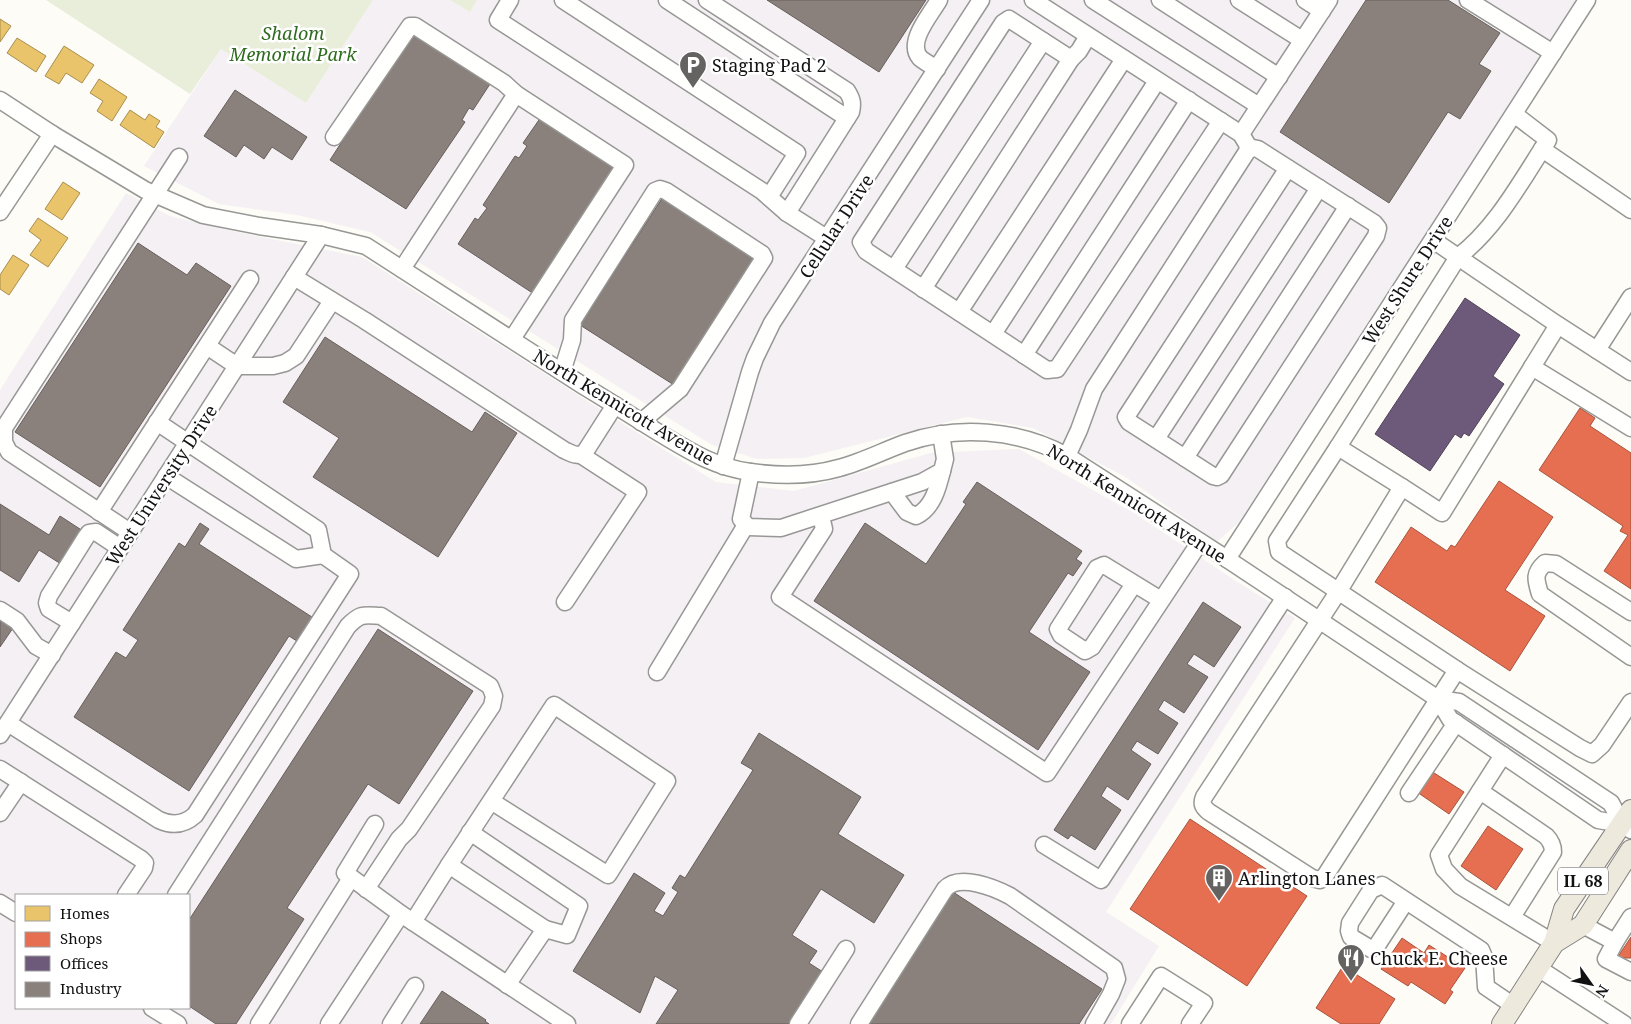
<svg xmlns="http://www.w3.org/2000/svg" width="1631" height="1024" font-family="'Noto Serif',serif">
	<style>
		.industrial { fill: #f5f0f3; fill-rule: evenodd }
		.cemetery { fill: #e9eedb }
		.homes { fill: #e9c46a; stroke: #a88e4f }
		.shops { fill: #e76f51; stroke: #a7533e }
		.offices { fill: #6d597a; stroke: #51435a }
		.industry { fill: #8a817c; stroke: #665f5c }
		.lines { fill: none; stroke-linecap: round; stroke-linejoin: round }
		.minor-casing { stroke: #979795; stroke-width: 19 }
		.major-casing { stroke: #858482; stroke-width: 22 }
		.minor { stroke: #fffffe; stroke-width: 16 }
		.major { stroke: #ede9dc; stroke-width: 20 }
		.labels { text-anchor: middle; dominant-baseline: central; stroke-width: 5; stroke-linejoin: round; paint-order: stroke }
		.shield { fill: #fff; stroke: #585858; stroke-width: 1 }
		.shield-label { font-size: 16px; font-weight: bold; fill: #111 }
		.park-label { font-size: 18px; font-style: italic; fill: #2f6b1f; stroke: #fff }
		.poi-label { font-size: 18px; fill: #111; stroke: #fff; text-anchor: start }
		.street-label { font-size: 18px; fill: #111; stroke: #fff }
	</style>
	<rect width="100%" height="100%" fill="#fdfcf7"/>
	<g class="industrial">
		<path d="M 373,0 L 450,0 L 470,12 L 477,0 L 1576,0 L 1239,522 L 1217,542 L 1127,478 L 1033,428 L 967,417 L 804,458 L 757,459 L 712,445 L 370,232 L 297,215 L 219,204 L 144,166 L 221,49 L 306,103 Z"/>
		<path d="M 126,193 L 170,216 L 237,232 L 362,257 L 625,425 L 716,482 L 794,491 L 931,453 L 1019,449 L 1134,513 L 1233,579 L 1295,618 L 1106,912 L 1159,946 L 1111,1024 L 0,1024 L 0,390 ZM 16,895 L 189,895 L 189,1008 L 16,1008 Z"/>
	</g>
	<g class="cemetery">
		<path d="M 46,0 L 373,0 L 306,103 L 221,49 L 190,94 Z"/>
		<path d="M 450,0 L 477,0 L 470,12 Z"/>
	</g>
	<g class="homes">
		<path d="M 0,19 L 11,26 L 0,42 Z"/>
		<path d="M 17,38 L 46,56 L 36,72 L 7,53 Z"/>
		<path d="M 64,46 L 94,65 L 82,83 L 66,73 L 59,84 L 45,76 Z"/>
		<path d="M 99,79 L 127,97 L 112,121 L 97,111 L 103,101 L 90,93 Z"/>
		<path d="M 130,110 L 145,120 L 149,114 L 160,121 L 156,127 L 164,132 L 154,148 L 120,125 Z"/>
		<path d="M 63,182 L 80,193 L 62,220 L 45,209 Z"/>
		<path d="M 38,218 L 68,238 L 48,267 L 30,255 L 41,240 L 29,231 Z"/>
		<path d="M 13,255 L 29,265 L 9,295 L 0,289 L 0,275 Z"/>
	</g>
	<g class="shops">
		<path d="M 1580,408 L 1595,418 L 1590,426 L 1631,453 L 1631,589 L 1604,571 L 1628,535 L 1620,531 L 1623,526 L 1539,470 Z"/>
		<path d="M 1499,481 L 1553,517 L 1505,590 L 1545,616 L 1510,671 L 1375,582 L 1411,527 L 1447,551 L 1451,545 L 1455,547 Z"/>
		<path d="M 1431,771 L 1464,792 L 1449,814 L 1417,792 Z"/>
		<path d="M 1190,819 L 1307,896 L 1247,986 L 1130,909 Z"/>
		<path d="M 1488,826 L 1523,849 L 1496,890 L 1461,866 Z"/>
		<path d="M 1631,937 L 1631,958 L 1617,958 Z"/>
		<path d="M 1402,938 L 1424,953 L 1429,945 L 1465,968 L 1450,990 L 1453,992 L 1445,1004 L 1411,982 L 1408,986 L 1381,969 Z"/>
		<path d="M 1343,966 L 1395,999 L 1379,1024 L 1341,1024 L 1316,1008 Z"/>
	</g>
	<path class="offices" d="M 1465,298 L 1520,335 L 1493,376 L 1504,384 L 1469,436 L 1464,433 L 1461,438 L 1455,434 L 1430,471 L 1375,434 Z"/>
	<g class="industry">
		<path d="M 767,0 L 926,0 L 879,72 Z"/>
		<path d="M 1366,0 L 1448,0 L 1500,33 L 1479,64 L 1491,71 L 1460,119 L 1448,112 L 1389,203 L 1280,132 Z"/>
		<path d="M 412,34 L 490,84 L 473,110 L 469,108 L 462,120 L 465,122 L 406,209 L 330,160 Z"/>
		<path d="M 235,90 L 307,137 L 292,160 L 272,147 L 264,159 L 244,145 L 236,157 L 204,136 Z"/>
		<path d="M 541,117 L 618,168 L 534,294 L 458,244 L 475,218 L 478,220 L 487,208 L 483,205 L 515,156 L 519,158 L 527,146 L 523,143 Z"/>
		<path d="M 663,197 L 756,258 L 674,385 L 580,325 Z"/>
		<path d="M 138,243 L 187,275 L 196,263 L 231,286 L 100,487 L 15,432 Z"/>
		<path d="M 325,337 L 472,432 L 485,412 L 517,433 L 438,557 L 313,477 L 339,438 L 283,402 Z"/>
		<path d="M 977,482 L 1082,551 L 1076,559 L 1082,563 L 1073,576 L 1068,573 L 1029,632 L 1090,672 L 1038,750 L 814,601 L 865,523 L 926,564 L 966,504 L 963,502 Z"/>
		<path d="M 0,504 L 49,535 L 60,516 L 83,531 L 61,564 L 39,550 L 19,582 L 0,570 Z"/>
		<path d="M 200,523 L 209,529 L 199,544 L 315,619 L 300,643 L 289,636 L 189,791 L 74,717 L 116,652 L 126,658 L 138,640 L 123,630 L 179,543 L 185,547 Z"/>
		<path d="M 1203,602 L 1241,627 L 1214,667 L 1194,654 L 1187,664 L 1208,677 L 1184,713 L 1164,700 L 1158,710 L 1178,723 L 1158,754 L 1137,741 L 1131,750 L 1151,764 L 1128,800 L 1107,786 L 1101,796 L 1121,810 L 1095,850 L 1071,835 L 1068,839 L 1054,830 Z"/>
		<path d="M 0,619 L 13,628 L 0,647 Z"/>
		<path d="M 378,629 L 473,691 L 399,804 L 368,784 L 287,908 L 304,919 L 236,1024 L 216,1024 L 189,1006 L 189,920 Z"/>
		<path d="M 759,733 L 861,797 L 838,834 L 904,875 L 874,923 L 821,889 L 792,935 L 817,951 L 809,963 L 823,972 L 789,1024 L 656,1024 L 678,990 L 655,976 L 640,1013 L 573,971 L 634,873 L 665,893 L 654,911 L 663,916 L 678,892 L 672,888 L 680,875 L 685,878 L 753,770 L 741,763 Z"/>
		<path d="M 950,892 L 953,892 L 1102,989 L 1079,1024 L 864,1024 Z"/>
		<path d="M 442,991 L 486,1020 L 485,1021 L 489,1024 L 420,1024 Z"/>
	</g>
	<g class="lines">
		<defs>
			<g id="minor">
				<path d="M 510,0 L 498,20 L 762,191 L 787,213 L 828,239"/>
				<path d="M 563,0 L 797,153 L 769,197"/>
				<path d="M 667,0 L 847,118"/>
				<path d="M 707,0 L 847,91 C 852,99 853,103 851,112 L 787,213"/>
				<path d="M 1033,0 L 1241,134 L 1247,144 L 1248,150 L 1094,389 L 1079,430 L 1067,456"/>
				<path d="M 1093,0 L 1259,106"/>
				<path d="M 1160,0 L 1279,77"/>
				<path d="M 1239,0 L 1302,40"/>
				<path d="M 1305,0 L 1322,11"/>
				<path d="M 1468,0 L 1553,53"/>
				<path d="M 1088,36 L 1079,51 L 1071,59 L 1009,19 L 1003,23 L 861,242 L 866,251 L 1047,370 L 1057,369 L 1221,121"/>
				<path d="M 937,69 C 932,66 925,62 920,58 C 906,42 931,14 939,0"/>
				<path d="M 0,100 L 52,134 L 145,190 L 203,215 L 259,226 L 321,235 L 366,246 C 438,292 510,338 582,385 C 609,401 635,418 661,434 C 691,452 715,467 750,472 C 779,476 811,476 839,468 C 862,462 883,451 905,443 C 957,425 1018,429 1067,456 L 1227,559 L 1438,699 L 1450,719 L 1598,820 L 1622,824 L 1631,830"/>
				<path d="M 1241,134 L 1329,0"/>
				<path d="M 334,137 L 410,26 L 415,26 L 504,83 L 516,94 L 625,165 L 512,339"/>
				<path d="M 1542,149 L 1631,210"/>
				<path d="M 1248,150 L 1253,148 L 1258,149 L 1374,223 L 1378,228 L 1376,236 L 1221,475 L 1217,477 L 1213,476 L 1129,422 L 1126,417 L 1288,168"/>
				<path d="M 0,212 L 52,134"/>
				<path d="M 1433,240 L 1558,325 L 1442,513 L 1402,487 L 1338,592 L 1204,797 C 1201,804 1203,807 1209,812 L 1312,878 L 1320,880 L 1325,876 L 1457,670 L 1580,748 L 1592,754 L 1602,745 L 1631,702"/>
				<path d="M 402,269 L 516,94"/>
				<path d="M 894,269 L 1043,41"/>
				<path d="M 294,277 L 364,320 L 564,450 C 571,453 578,458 585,452 L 615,405"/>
				<path d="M 923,289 L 1071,59"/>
				<path d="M 959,312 L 1124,59"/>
				<path d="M 1558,325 L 1631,372"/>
				<path d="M 993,334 L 1157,81"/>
				<path d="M 207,346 L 237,366 L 273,366 L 285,363 L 296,356 L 332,301"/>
				<path d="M 1597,350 L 1631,297"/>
				<path d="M 1024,355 L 1189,100"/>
				<path d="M 1532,367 L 1631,428"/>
				<path d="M 562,372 L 572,340 L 573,320 L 655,191 L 660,189 L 666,191 L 762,254 L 764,258 L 680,389 L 641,422"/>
				<path d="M 157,422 L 318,530 L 323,555 L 296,559 L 166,476"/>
				<path d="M 1156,439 L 1319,188"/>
				<path d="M 1338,447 L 1277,541 L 1279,552 L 1457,670"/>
				<path d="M 1185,458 L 1348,206"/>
				<path d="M 723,466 L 750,372 L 755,358 L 772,323 L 981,0"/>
				<path d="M 751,472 L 741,519 L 748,527 L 781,528 L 922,482 L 942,471 L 945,459 L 941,434"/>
				<path d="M 1402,487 L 1338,447 L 1458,257 C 1497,227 1521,181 1548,140 L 1514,114"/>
				<path d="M 892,492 L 907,512 L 916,516 C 933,508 938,487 942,471"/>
				<path d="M 99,512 L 250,279"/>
				<path d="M 821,516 L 824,529 L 780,597 L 1047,773 L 1200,542"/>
				<path d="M 130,532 L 9,452 L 4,442 L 4,428 L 179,157"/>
				<path d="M 1227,559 L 1587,0"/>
				<path d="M 1134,584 L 1092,647 L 1085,651 L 1061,635 L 1058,629 L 1097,568 L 1104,565 L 1161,600"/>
				<path d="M 565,602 L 638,492 L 581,455"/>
				<path d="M 0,610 L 17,621 L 36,646 L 52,655"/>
				<path d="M 1631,612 L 1556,564 L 1545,563 C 1533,574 1536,580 1540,594 L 1631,657"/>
				<path d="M 72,623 L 49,609 L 47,603 L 49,596 L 86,537 L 89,533 L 96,532 L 120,548"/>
				<path d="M 657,672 L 746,525"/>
				<path d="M 1438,699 L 1459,702 L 1611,803 L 1622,824"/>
				<path d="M 8,723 L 159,820 C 172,826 184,825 195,815 L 350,574 L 323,555"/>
				<path d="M 0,735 L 321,235"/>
				<path d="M 1503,755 L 1439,855 L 1444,869 L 1460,886 L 1554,943"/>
				<path d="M 0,769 L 141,859 L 145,863 L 144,868 L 126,895"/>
				<path d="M 1480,791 L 1546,836 C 1551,841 1553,845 1553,852 L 1512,917"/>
				<path d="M 1409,793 L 1456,723"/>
				<path d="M 0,813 L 21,782"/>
				<path d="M 375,824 L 345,873 L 401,914 L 567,1024"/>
				<path d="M 470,832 L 579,906 L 567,935 L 545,929"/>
				<path d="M 1044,845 L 1101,880 L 1285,597"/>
				<path d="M 449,865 L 554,705 L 667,781 L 608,875 L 491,801"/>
				<path d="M 176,895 L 348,626 C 361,613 363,615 381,616 L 490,686 L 494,696 L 492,706 L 409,829 L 399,839 L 366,889"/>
				<path d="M 1406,901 L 1376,947 L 1371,949 L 1351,937 L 1349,931 L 1350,923 L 1371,890 L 1382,885 L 1481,950 L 1484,957 L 1486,987 L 1514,1006"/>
				<path d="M 0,903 L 16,913"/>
				<path d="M 413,922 L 449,865 L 545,929 L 507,985"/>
				<path d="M 1583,925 L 1615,942 L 1606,959 L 1631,972"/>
				<path d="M 1615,942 L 1631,917"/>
				<path d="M 1538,968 L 1624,1024"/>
				<path d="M 152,1008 L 178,1024"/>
				<path d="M 259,1024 L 351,878"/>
				<path d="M 329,1024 L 401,914"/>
				<path d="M 391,1024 L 415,986"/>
				<path d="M 798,1024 L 846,949"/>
				<path d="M 859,1024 L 945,889 C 959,873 995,888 1010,896 L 1114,968 L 1117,979 L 1111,994 L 1094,1024"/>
				<path d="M 1130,1024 L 1161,976 L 1204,1003 L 1190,1024"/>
			</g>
			<g id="major">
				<path d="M 1554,943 L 1583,925 L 1631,850"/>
				<path d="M 1502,1024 L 1554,943 L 1564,909 L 1631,810"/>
			</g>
		</defs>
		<use href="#minor" class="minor-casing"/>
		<use href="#major" class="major-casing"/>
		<use href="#minor" class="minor"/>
		<use href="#major" class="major"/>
	</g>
	<defs>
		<symbol id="parking-pin" viewBox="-11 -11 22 30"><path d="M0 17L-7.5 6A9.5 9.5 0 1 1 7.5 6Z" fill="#646362" stroke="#fff"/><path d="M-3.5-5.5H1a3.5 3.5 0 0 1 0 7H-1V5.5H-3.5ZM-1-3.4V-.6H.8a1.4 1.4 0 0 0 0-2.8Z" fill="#fff"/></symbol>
		<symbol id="building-pin" viewBox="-11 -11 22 30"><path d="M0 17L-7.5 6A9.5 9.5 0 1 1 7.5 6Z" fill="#646362" stroke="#fff"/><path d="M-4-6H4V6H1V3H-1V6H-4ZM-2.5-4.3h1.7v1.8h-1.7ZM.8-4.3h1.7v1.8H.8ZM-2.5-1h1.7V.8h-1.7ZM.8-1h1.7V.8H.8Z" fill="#fff"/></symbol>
		<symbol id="restaurant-pin" viewBox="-11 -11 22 30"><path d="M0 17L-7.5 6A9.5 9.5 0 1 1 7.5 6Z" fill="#646362" stroke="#fff"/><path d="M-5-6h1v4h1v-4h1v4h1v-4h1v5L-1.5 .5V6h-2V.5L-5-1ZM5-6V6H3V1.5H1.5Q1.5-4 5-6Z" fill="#fff"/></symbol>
	</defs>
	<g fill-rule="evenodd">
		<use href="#parking-pin" x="677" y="49" width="32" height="43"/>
		<use href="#building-pin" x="1203" y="862" width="32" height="43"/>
		<use href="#restaurant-pin" x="1335" y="942" width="32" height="43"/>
	</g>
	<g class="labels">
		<rect class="shield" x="1558" y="867.5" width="50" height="27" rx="4"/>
		<g class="shield-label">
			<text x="1583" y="881">IL 68</text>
		</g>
		<g class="park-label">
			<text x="293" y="33">Shalom<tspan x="293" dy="21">Memorial Park</tspan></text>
		</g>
		<g class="poi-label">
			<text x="712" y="65">Staging Pad 2</text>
			<text x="1238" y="878">Arlington Lanes</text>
			<text x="1370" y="958">Chuck E. Cheese</text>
		</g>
		<g class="street-label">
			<text transform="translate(836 226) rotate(-57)">Cellular Drive</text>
			<text transform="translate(1407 280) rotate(-57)">West Shure Drive</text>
			<text transform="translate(624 407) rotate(31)">North Kennicott Avenue</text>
			<text transform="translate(161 485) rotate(-57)">West University Drive</text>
			<text transform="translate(1137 503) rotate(32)">North Kennicott Avenue</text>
		</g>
	</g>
	<rect x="15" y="894" width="175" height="115" fill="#ffffff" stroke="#a0a0a0"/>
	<rect x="25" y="906" width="25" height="15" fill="#e9c46a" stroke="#a0a0a0"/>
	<text x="60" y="919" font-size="15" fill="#111111">Homes</text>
	<rect x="25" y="932" width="25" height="15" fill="#e76f51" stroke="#a0a0a0"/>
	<text x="60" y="944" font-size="15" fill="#111111">Shops</text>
	<rect x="25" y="956" width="25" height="15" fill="#6d597a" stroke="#a0a0a0"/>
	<text x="60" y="969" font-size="15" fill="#111111">Offices</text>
	<rect x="25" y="982" width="25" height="15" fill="#8a817c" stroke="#a0a0a0"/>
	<text x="60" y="994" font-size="15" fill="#111111">Industry</text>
	<g transform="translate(1591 984) rotate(123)" stroke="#ffffff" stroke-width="4" paint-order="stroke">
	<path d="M0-4L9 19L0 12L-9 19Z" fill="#111111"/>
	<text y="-8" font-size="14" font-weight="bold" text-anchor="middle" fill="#111111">N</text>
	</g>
</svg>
